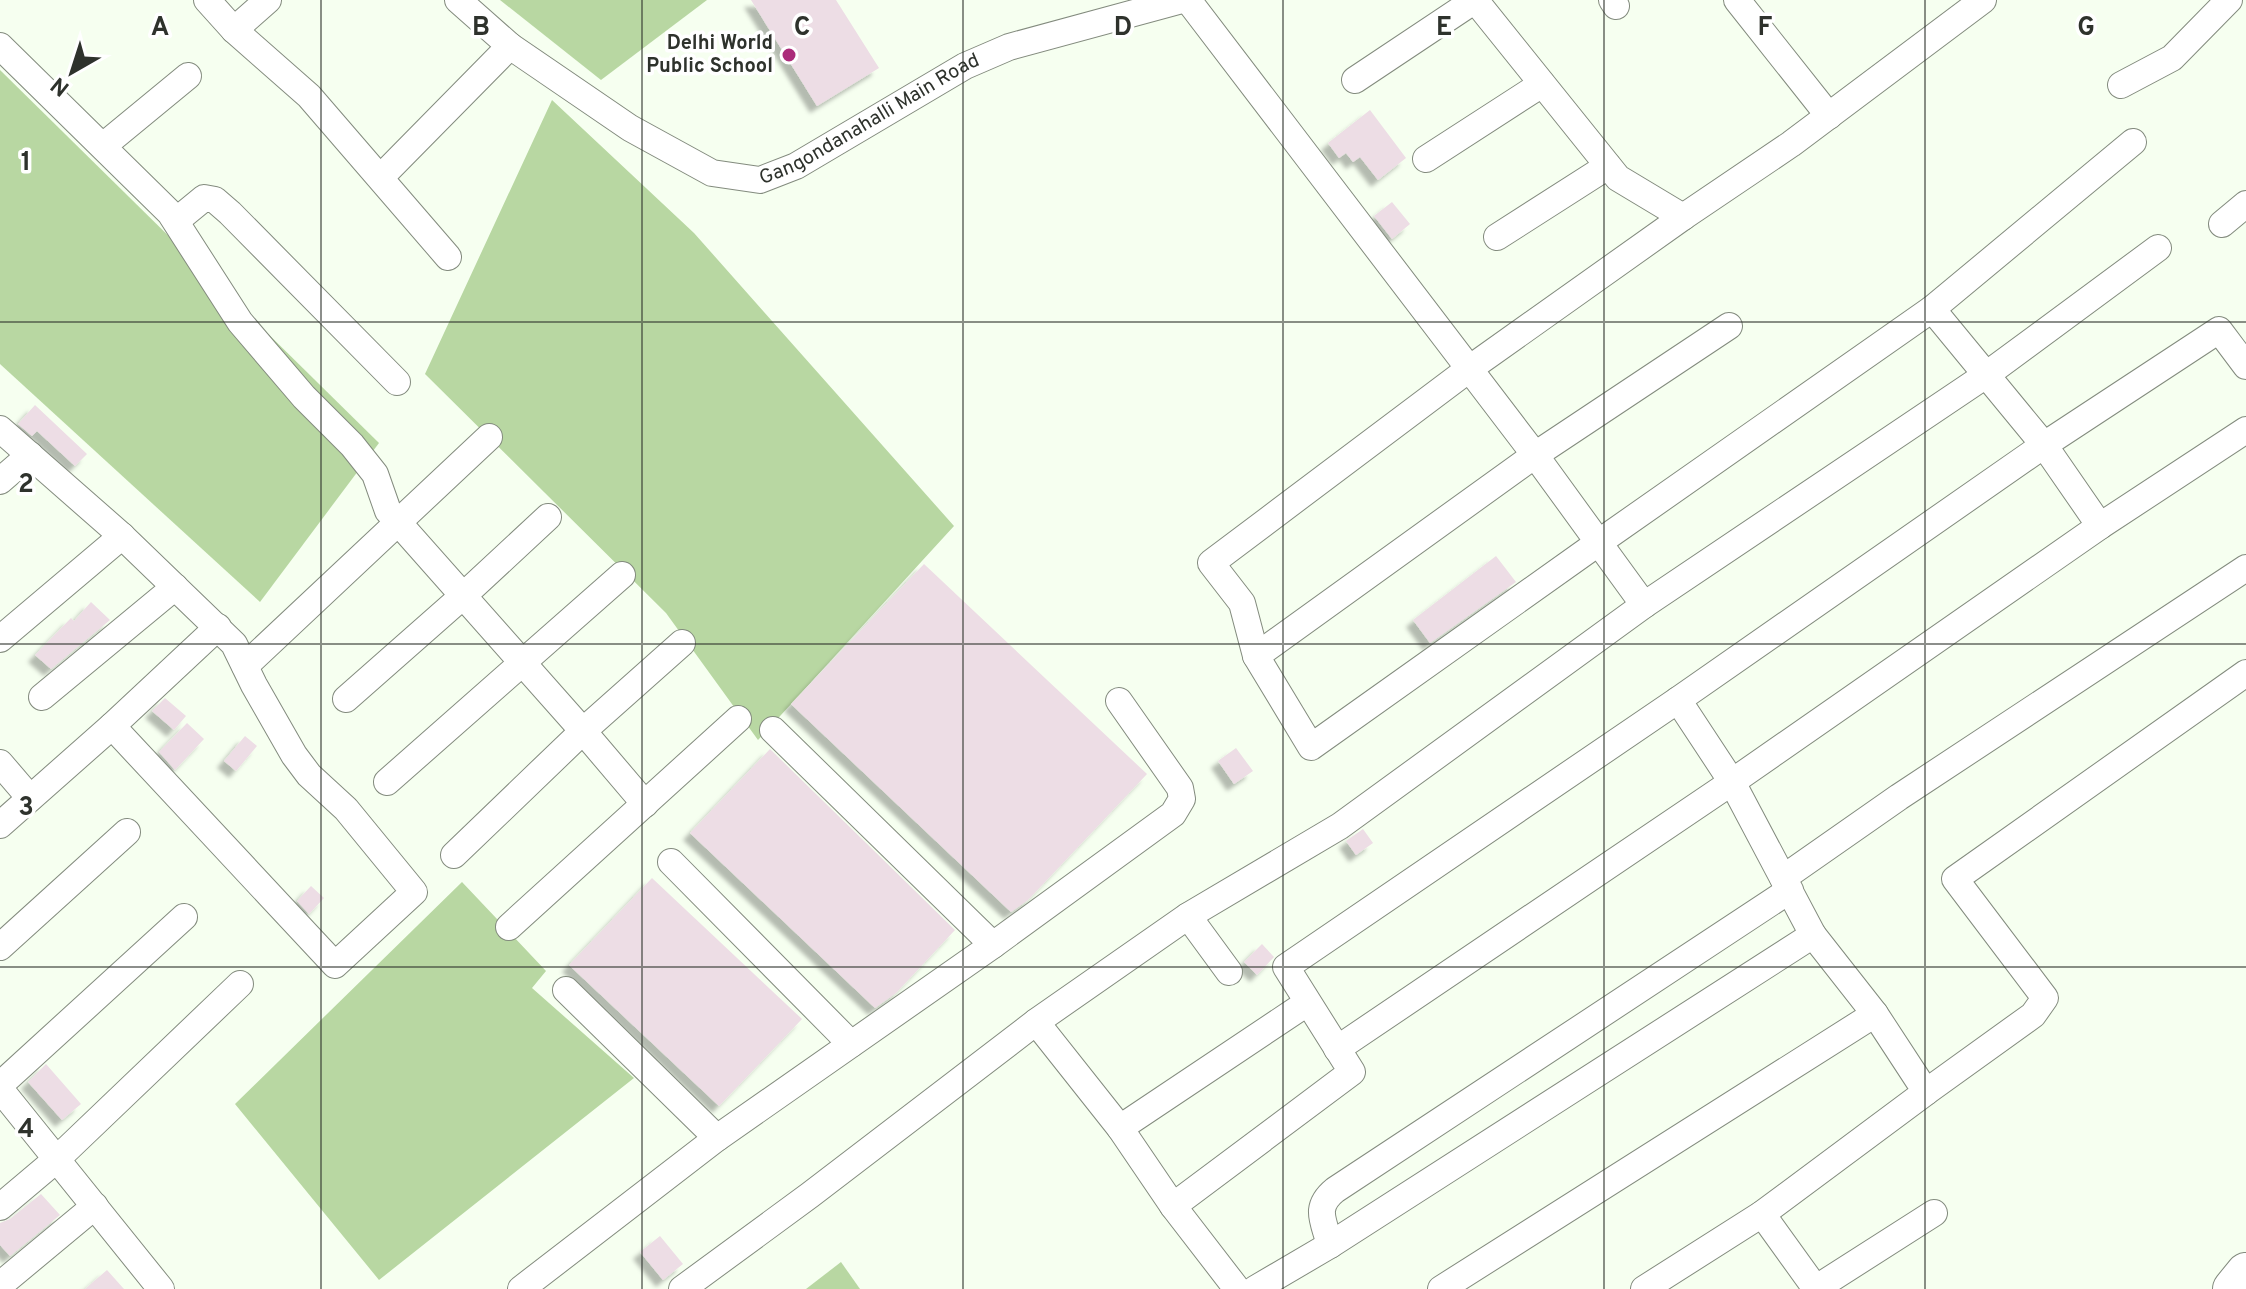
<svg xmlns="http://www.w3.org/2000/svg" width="2246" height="1289" font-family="Overpass,sans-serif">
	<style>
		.green { fill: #b8d7a2 }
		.building { fill: #eddde5; filter: url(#shadow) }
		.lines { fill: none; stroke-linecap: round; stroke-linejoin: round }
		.minor-casing { stroke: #838b7e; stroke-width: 28 }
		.highway-casing { stroke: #838b7e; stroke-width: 42 }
		.minor { stroke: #fff; stroke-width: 26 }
		.highway { stroke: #fff; stroke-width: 40 }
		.grid { fill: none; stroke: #2e322c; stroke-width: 2; stroke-opacity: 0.55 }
		.poi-dot { fill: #ab2b7a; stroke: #fff; stroke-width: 3 }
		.labels { text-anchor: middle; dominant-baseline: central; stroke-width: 7; stroke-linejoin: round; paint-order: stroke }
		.poi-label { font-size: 20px; font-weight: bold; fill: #2e322c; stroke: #fff; text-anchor: end }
		.street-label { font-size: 20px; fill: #2e322c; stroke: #fff }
		.grid-label { font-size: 26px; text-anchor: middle; font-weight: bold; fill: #2e322c; stroke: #fff; stroke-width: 7; stroke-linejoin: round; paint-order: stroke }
	</style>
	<defs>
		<filter id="shadow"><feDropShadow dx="-7" dy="7" stdDeviation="2" flood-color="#0004"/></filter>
	</defs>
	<rect width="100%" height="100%" fill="#f6fff0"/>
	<g class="green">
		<path d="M 500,0 L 707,0 L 601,80 Z"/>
		<path d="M 0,70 L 379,443 L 260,602 L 0,364 Z"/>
		<path d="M 552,100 L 694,233 L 954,526 L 758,740 L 666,613 L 425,374 Z"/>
		<path d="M 462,882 L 546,971 L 532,988 L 634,1078 L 379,1280 L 235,1104 Z"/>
		<path d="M 841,1262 L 860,1289 L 806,1289 Z"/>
	</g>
	<g class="building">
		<path d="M 751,0 L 836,0 L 879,68 L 817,106 Z"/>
		<path d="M 1370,110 L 1406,158 L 1378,180 L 1360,157 L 1353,162 L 1346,153 L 1339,158 L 1328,143 Z"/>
		<path d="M 1392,202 L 1410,224 L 1392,239 L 1374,216 Z"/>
		<path d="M 35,405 L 87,454 L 75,466 L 37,431 L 32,436 L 18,424 Z"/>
		<path d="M 1496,556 L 1516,582 L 1430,643 L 1413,620 Z"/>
		<path d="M 924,564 L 1147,774 L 1028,900 L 1011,912 L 791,704 Z"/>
		<path d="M 91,602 L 110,620 L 51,669 L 35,655 L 71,618 L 74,621 Z"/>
		<path d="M 165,698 L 186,716 L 174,730 L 152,711 Z"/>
		<path d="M 187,723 L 204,739 L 175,770 L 159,752 Z"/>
		<path d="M 245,736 L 257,746 L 236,771 L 224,761 Z"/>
		<path d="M 1236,748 L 1253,771 L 1234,784 L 1218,761 Z"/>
		<path d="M 770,749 L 955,930 L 896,993 L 875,1008 L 690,833 Z"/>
		<path d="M 1363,829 L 1373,843 L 1356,855 L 1346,841 Z"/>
		<path d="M 652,878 L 802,1019 L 719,1106 L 569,965 Z"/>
		<path d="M 311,886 L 324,898 L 309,914 L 297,901 Z"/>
		<path d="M 1262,944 L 1274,957 L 1257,975 L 1244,962 Z"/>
		<path d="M 46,1064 L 81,1104 L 62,1120 L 28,1082 Z"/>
		<path d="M 41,1194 L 60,1215 L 10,1256 L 0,1245 L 0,1223 L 10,1219 Z"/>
		<path d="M 660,1236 L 683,1264 L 663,1280 L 640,1252 Z"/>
		<path d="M 107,1270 L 124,1289 L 85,1289 Z"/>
	</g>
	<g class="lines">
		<defs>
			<g id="minor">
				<path d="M 207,0 L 234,30 L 309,96 L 448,257"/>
				<path id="s1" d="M 458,0 L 510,46 L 630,128 L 712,173 L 760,180 L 796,166 L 965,66 L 1009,47 L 1182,0"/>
				<path d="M 1188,0 L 1535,455 L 1644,605"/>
				<path d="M 1475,0 L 1618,178 L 1683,217"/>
				<path d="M 1612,0 L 1616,6"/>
				<path d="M 1737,0 L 1829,116"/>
				<path d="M 234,30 L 268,0"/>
				<path d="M 0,46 L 170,213 L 240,322 L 304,397 L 352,445 L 375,474 L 388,511 L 583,731 L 645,804"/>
				<path d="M 1355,80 L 1475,0"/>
				<path d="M 2121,85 L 2172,58 L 2229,0"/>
				<path d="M 103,146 L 188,76"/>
				<path d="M 1426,159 L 1542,84"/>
				<path d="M 381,177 L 510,46"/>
				<path d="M 176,221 L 204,198 L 215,200 L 230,213 L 397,382"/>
				<path d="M 2222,224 L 2246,204"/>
				<path d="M 1497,237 L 1608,166"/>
				<path d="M 1932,309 L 2133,142"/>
				<path d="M 1729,326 L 1535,455 L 1256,656 L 1311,747 L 1598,543 L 1932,309 L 2044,445 L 2100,526"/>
				<path d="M 0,429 L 122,536 L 234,644 L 254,685 L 294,755 L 309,775 L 346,809 L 414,892 L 335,965 L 112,726"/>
				<path d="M 0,481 L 30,455"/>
				<path d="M 0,639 L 122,536"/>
				<path d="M 1256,656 L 1242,603 L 1211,563 L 1469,369 L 1683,217 L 1791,144 L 1983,0"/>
				<path d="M 245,666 L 489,437"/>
				<path d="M 42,697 L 175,587"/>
				<path d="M 346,699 L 464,595 L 548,517"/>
				<path d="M 773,730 L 993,945"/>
				<path d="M 0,763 L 30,798"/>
				<path d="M 387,782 L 622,575"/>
				<path d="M 0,825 L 112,726 L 218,627"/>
				<path d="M 454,855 L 583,731 L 682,643"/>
				<path d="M 671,862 L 851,1044"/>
				<path d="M 1783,878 L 1899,797 L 2246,568"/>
				<path d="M 1188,916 L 1229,972"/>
				<path d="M 509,927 L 738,719"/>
				<path d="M 1813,935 L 1732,782 L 2100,526 L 2246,430"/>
				<path d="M 0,947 L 127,832"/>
				<path d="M 566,990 L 717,1138"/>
				<path d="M 1036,1022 L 1120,1128 L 1173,1206 L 1237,1289"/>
				<path d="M 1337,1049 L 1732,782 L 1678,700"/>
				<path d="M 0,1085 L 184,917"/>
				<path d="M 0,1089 L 161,1289"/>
				<path d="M 1926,1092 L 2033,1015 L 2045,998 L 1955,879 L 2246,673"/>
				<path d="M 1120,1128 L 1307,1003"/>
				<path d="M 1173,1206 L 1352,1072 L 1286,967 L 1678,700 L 2044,445 L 2219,330 L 2246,366"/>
				<path d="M 0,1207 L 57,1159 L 240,984"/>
				<path d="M 1762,1214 L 1816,1289"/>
				<path d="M 1330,1245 C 1324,1221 1313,1208 1335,1190 L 1790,890"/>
				<path d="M 0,1285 L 95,1206"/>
				<path d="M 521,1289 L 717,1138 L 993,945 L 1173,814 L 1182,799 L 1180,788 L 1119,701"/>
				<path d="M 682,1289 L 810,1195 L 1036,1022 L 1188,916 L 1340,826 L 1644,605 L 1986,375 L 2158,248"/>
				<path d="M 1255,1289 L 1330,1245 L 1813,935 L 1875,1014 L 1926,1092 L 1762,1214 L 1644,1289"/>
				<path d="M 1441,1289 L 1875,1014"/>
				<path d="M 1815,1289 L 1934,1213"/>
			</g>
			<path id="highway" d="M 2233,1289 L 2246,1273"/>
		</defs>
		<use href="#minor" class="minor-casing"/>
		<use href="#highway" class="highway-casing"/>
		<use href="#minor" class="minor"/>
		<use href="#highway" class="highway"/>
	</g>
	<path class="grid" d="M 321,0 L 321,1289M 642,0 L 642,1289M 963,0 L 963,1289M 1283,0 L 1283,1289M 1604,0 L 1604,1289M 1925,0 L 1925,1289M 0,322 L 2246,322M 0,644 L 2246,644M 0,967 L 2246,967"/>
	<circle class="poi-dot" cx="789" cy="55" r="8"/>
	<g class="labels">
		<g class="poi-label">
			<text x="773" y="44">Delhi World<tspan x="773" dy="23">Public School</tspan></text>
		</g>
		<g class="street-label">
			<text stroke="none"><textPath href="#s1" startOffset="482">Gangondanahalli Main Road</textPath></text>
		</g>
	</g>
	<g class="grid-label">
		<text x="160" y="35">A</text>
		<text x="481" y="35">B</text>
		<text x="802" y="35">C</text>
		<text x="1123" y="35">D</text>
		<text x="1444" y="35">E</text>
		<text x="1765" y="35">F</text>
		<text x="2086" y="35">G</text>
		<text x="26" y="170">1</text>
		<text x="26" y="492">2</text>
		<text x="26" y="815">3</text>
		<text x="26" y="1137">4</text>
	</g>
	<g transform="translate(72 72) rotate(219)" stroke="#ffffff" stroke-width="6" paint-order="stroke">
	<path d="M0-6L14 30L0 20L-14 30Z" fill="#2e322c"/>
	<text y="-12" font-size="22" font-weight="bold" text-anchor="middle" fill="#2e322c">N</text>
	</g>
</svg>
